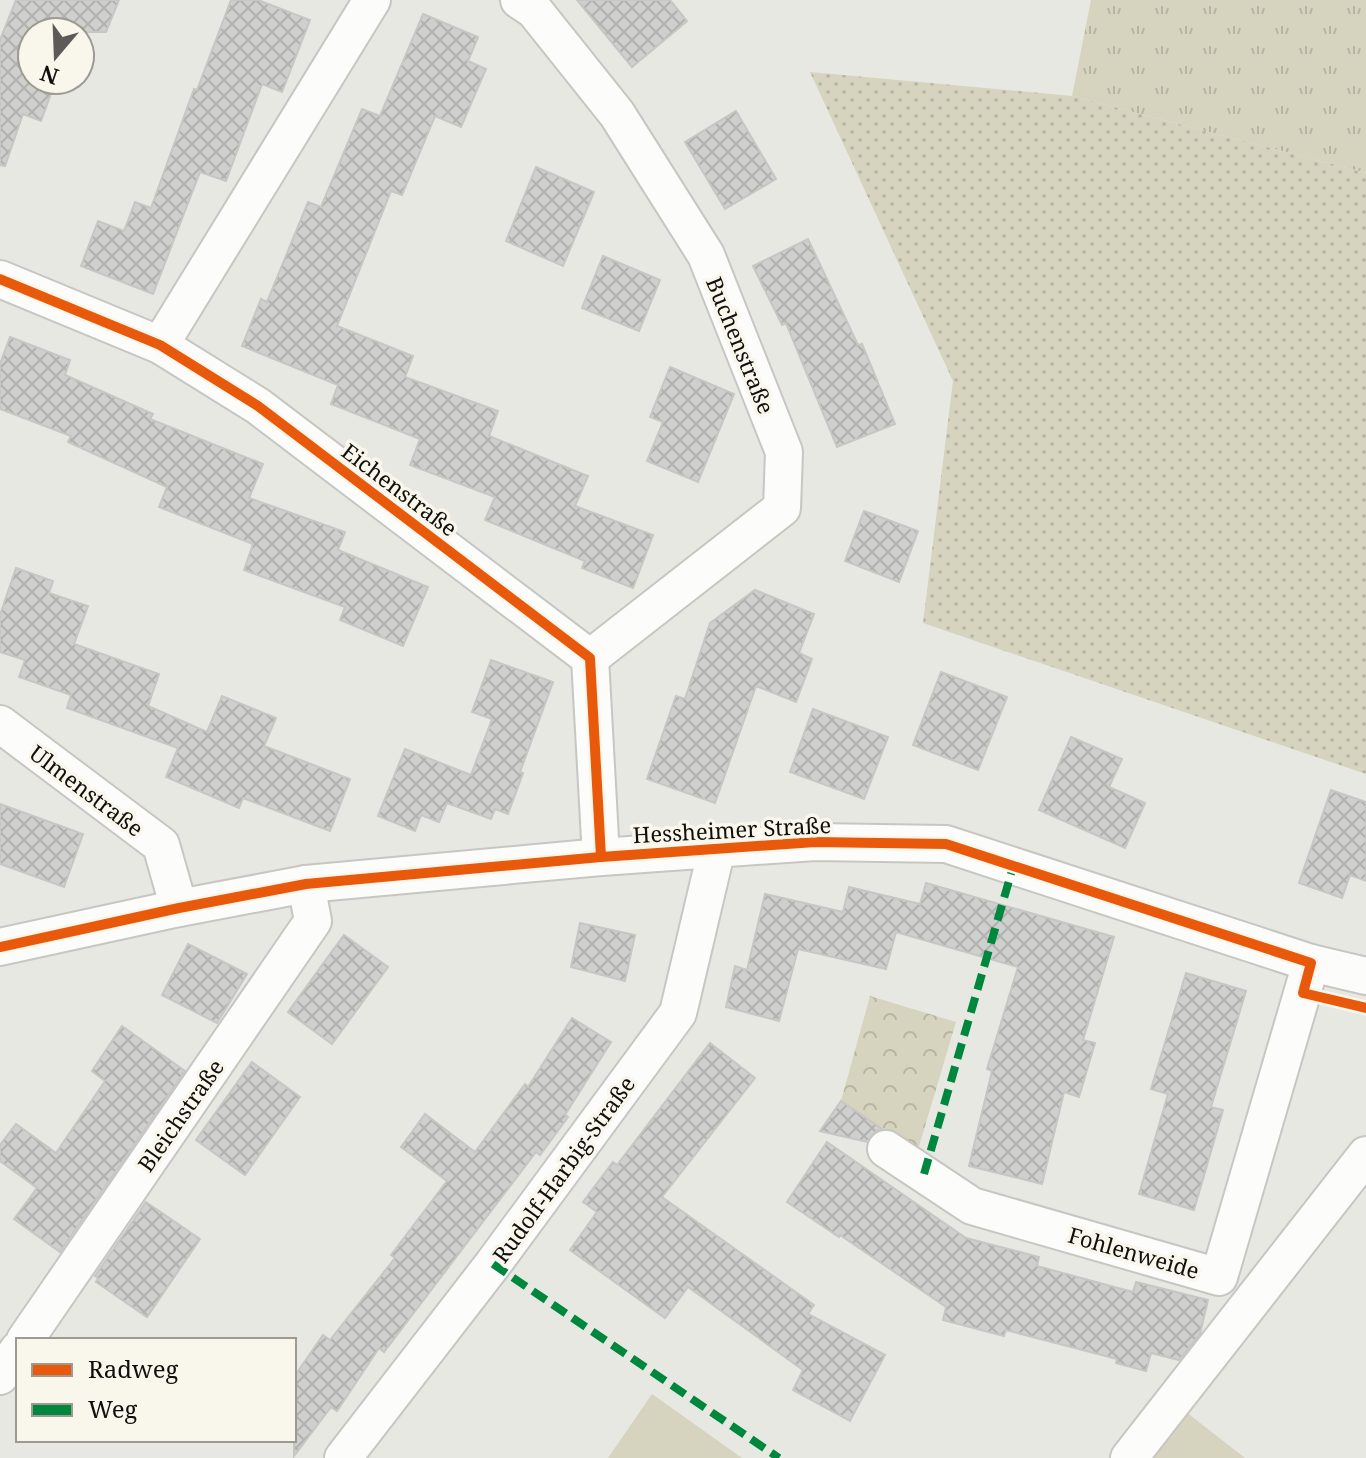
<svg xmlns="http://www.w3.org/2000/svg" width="1366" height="1458" font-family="'Noto Serif',serif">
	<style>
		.grass { fill: url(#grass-tufts) }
		.park { fill: url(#park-crowns) }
		.garden { fill: url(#garden-dots) }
		.pitch { fill: #d6d3be }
		.building { fill: url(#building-cross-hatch); stroke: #c6c6c5; stroke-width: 2 }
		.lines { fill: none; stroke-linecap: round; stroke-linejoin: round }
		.minor-casing { stroke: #c7c6c2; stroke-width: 40 }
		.minor { stroke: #fcfcfb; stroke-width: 36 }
		.quiet { stroke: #00873e; stroke-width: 8; stroke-dasharray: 16 8; stroke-linecap: butt }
		.cycleway-casing { stroke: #f9f7ec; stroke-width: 15 }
		.cycleway { stroke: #e8590c; stroke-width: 10 }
		.labels { text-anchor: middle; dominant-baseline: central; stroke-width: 7; stroke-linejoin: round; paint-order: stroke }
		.street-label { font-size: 22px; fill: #100f0c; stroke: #f9f7ec }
	</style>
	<defs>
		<pattern id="grass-tufts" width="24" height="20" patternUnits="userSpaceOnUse" patternTransform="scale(2)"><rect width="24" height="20" fill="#d6d3be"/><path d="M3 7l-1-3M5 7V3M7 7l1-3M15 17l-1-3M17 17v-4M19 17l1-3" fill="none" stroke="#b7b4a2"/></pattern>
		<pattern id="park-crowns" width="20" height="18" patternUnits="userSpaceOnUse" patternTransform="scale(2)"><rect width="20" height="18" fill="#d6d3be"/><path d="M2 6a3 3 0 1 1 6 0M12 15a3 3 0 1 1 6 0" fill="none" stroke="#b7b4a2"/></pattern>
		<pattern id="garden-dots" width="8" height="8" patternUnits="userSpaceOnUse" patternTransform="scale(2)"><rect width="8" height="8" fill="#d6d3be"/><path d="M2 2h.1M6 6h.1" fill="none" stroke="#b7b4a2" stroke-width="1.8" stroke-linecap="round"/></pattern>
		<pattern id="building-cross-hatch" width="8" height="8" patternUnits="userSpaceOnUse" patternTransform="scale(2)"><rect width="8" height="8" fill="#cfcfce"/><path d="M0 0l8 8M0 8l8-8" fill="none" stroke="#b1b1b0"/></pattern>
	</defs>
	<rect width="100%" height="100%" fill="#e8e8e2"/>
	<path class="grass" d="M 1091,0 L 1366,0 L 1366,173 L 1072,96 Z"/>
	<path class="park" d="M 870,996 L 956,1022 L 917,1153 L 881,1134 L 884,1130 L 841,1101 Z"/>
	<path class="garden" d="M 810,72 L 1072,96 L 1366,173 L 1366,774 L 923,623 L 953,381 Z"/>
	<g class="pitch">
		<path d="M 652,1394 L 742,1458 L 608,1458 Z"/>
		<path d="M 1181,1408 L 1245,1458 L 1143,1458 Z"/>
	</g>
	<g class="building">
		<path d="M 16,0 L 119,0 L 106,32 L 32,32 L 32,80 L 56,80 L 41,121 L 23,114 L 5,166 L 0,165 L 0,40 Z"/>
		<path d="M 231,0 L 258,0 L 310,20 L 282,92 L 262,84 L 226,181 L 200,172 L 153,294 L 81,266 L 98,221 L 124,231 L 135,202 L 151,208 L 194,89 L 197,90 Z"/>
		<path d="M 577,0 L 670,0 L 687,21 L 632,67 Z"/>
		<path d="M 423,14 L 478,37 L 468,61 L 486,69 L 461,127 L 435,116 L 402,195 L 391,191 L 337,326 L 413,356 L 405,377 L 498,411 L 489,436 L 588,476 L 575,506 L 653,535 L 633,588 L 582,568 L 585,561 L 485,520 L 495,497 L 410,465 L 420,439 L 331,404 L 338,385 L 242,346 L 261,299 L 267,302 L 308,202 L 321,207 L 362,109 L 380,116 Z"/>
		<path d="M 736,111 L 776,179 L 725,209 L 685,142 Z"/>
		<path d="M 536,167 L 594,192 L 563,266 L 506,241 Z"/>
		<path d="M 808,239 L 858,345 L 862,344 L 895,424 L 837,447 L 786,323 L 782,325 L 753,266 Z"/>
		<path d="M 603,256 L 660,280 L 639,331 L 582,308 Z"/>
		<path d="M 10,337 L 70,360 L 65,375 L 153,414 L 150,419 L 263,464 L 249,498 L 345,532 L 338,550 L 428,587 L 403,646 L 340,620 L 345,607 L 244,570 L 253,544 L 159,507 L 167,487 L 68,442 L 71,436 L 0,409 L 0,364 Z"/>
		<path d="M 670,367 L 734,394 L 698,482 L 647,461 L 663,422 L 650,417 Z"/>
		<path d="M 864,511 L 918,531 L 899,582 L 845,561 Z"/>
		<path d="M 16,568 L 53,581 L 49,593 L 88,606 L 74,644 L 159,674 L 148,706 L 207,732 L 222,696 L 276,718 L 264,746 L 350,779 L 330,831 L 243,798 L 239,808 L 166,777 L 178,748 L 67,708 L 71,695 L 19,677 L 25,660 L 0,652 L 0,615 Z"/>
		<path d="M 755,590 L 814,614 L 799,653 L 812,659 L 796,702 L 756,686 L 715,803 L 647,779 L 676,696 L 685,699 L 710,623 Z"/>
		<path d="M 491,660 L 553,682 L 520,772 L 523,773 L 508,814 L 495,809 L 491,819 L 447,803 L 439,822 L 421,815 L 415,831 L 378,816 L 405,749 L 471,775 L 492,719 L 472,712 Z"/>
		<path d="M 941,672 L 1007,697 L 978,770 L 913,745 Z"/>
		<path d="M 813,709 L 888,737 L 864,799 L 790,772 Z"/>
		<path d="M 1071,737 L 1122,759 L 1109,787 L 1145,803 L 1125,848 L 1039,810 Z"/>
		<path d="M 1331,790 L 1366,802 L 1366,881 L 1350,875 L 1342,898 L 1299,883 Z"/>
		<path d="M 0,804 L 83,834 L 64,887 L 0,864 Z"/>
		<path d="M 926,883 L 1114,937 L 1083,1040 L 1095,1043 L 1079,1097 L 1064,1092 L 1042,1184 L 969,1166 L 992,1071 L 987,1069 L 1018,967 L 896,932 L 886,969 L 798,949 L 779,1021 L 726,1007 L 735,966 L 747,970 L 765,894 L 843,912 L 849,887 L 920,904 Z"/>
		<path d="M 580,923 L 635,935 L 625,981 L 571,967 Z"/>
		<path d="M 344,935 L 388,967 L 332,1044 L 288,1012 Z"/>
		<path d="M 188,944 L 247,974 L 217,1023 L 162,995 Z"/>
		<path d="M 1186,973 L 1246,991 L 1211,1107 L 1223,1110 L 1194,1210 L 1139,1194 L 1168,1094 L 1151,1089 Z"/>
		<path d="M 572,1018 L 611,1042 L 565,1115 L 568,1117 L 540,1155 L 536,1152 L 384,1352 L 379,1348 L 337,1411 L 331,1407 L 294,1456 L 294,1377 L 323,1335 L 330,1340 L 395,1258 L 391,1255 L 447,1181 L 401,1147 L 425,1114 L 475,1152 L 525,1084 L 528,1087 Z"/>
		<path d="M 122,1026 L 185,1071 L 60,1252 L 14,1219 L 37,1188 L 0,1161 L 0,1145 L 16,1124 L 56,1153 L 105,1081 L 92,1071 Z"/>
		<path d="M 710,1043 L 755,1078 L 662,1197 L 814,1305 L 808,1314 L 885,1355 L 850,1421 L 793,1390 L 803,1370 L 688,1287 L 665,1318 L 570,1250 L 597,1212 L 583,1202 L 613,1162 L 617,1165 Z"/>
		<path d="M 252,1062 L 300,1097 L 245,1175 L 196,1140 Z"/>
		<path d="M 841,1101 L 882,1129 L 876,1131 L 867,1142 L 820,1131 Z"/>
		<path d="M 827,1142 L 966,1238 L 1039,1257 L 1037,1266 L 1133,1292 L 1136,1282 L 1208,1300 L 1200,1334 L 1179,1360 L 1151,1353 L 1146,1371 L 1116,1363 L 1117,1359 L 1006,1330 L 1004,1336 L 943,1320 L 946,1307 L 840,1235 L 839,1237 L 787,1202 Z"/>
		<path d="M 146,1202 L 200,1239 L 147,1317 L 96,1282 L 98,1278 L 95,1276 Z"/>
	</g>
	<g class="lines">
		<defs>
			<g id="minor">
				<path d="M 519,0 L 534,10 L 617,114 L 706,255 L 784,452 L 782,508 L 590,658"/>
				<path d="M 0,279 L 160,345 L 258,406 L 590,658 L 601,857"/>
				<path d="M 160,345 L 372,0"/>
				<path d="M 0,724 L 161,845 L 179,908"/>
				<path d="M 0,947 L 179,908 L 306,884 L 601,857 L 815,842 L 946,844 L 1311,963 L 1366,976"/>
				<path d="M 886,1149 L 972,1206 L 1219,1277 L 1311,963"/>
				<path d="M 25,1340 L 313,921 L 306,884"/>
				<path d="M 0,1376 L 18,1350"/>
				<path d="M 343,1458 L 493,1264 L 678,1013 L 717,848"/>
				<path d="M 1129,1458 L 1366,1155"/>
			</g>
		</defs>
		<use href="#minor" class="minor-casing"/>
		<use href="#minor" class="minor"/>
		<g class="quiet">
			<path d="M 924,1174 L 1013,867"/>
			<path d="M 493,1264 L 779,1458"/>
		</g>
		<defs>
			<g id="cycleway">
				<path d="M 0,279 L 160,345 L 258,406 L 590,658 L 601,857"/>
				<path d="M 0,947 L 179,908 L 306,884 L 601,857 L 815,842 L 946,844 L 1311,963 L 1303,993 L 1366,1008"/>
			</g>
		</defs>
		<use href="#cycleway" class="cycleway-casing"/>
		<use href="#cycleway" class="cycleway"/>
	</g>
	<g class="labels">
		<g class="street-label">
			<text transform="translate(741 345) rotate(68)">Buchenstraße</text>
			<text transform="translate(400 489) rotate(37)">Eichenstraße</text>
			<text transform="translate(87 790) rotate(37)">Ulmenstraße</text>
			<text transform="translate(732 829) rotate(-3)">Hessheimer Straße</text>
			<text transform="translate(180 1115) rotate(-55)">Bleichstraße</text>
			<text transform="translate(563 1169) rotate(-54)">Rudolf-Harbig-Straße</text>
			<text transform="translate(1134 1252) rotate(16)">Fohlenweide</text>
		</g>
	</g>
	<rect x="16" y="1338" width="280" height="104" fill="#f9f7ec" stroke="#9c9a92" stroke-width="2"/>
	<rect x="32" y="1364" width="40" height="12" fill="#e8590c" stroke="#9c9a92" stroke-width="2"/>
	<text x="88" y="1378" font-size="24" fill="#100f0c">Radweg</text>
	<rect x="32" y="1404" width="40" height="12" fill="#00873e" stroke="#9c9a92" stroke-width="2"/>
	<text x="88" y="1418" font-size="24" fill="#100f0c">Weg</text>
	<g transform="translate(56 56) rotate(199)"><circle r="38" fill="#f9f7ec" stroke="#9c9a92" stroke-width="2"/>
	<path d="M0-6L14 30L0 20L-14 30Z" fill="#5c5b57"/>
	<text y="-12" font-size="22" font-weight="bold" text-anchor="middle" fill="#100f0c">N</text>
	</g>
</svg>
